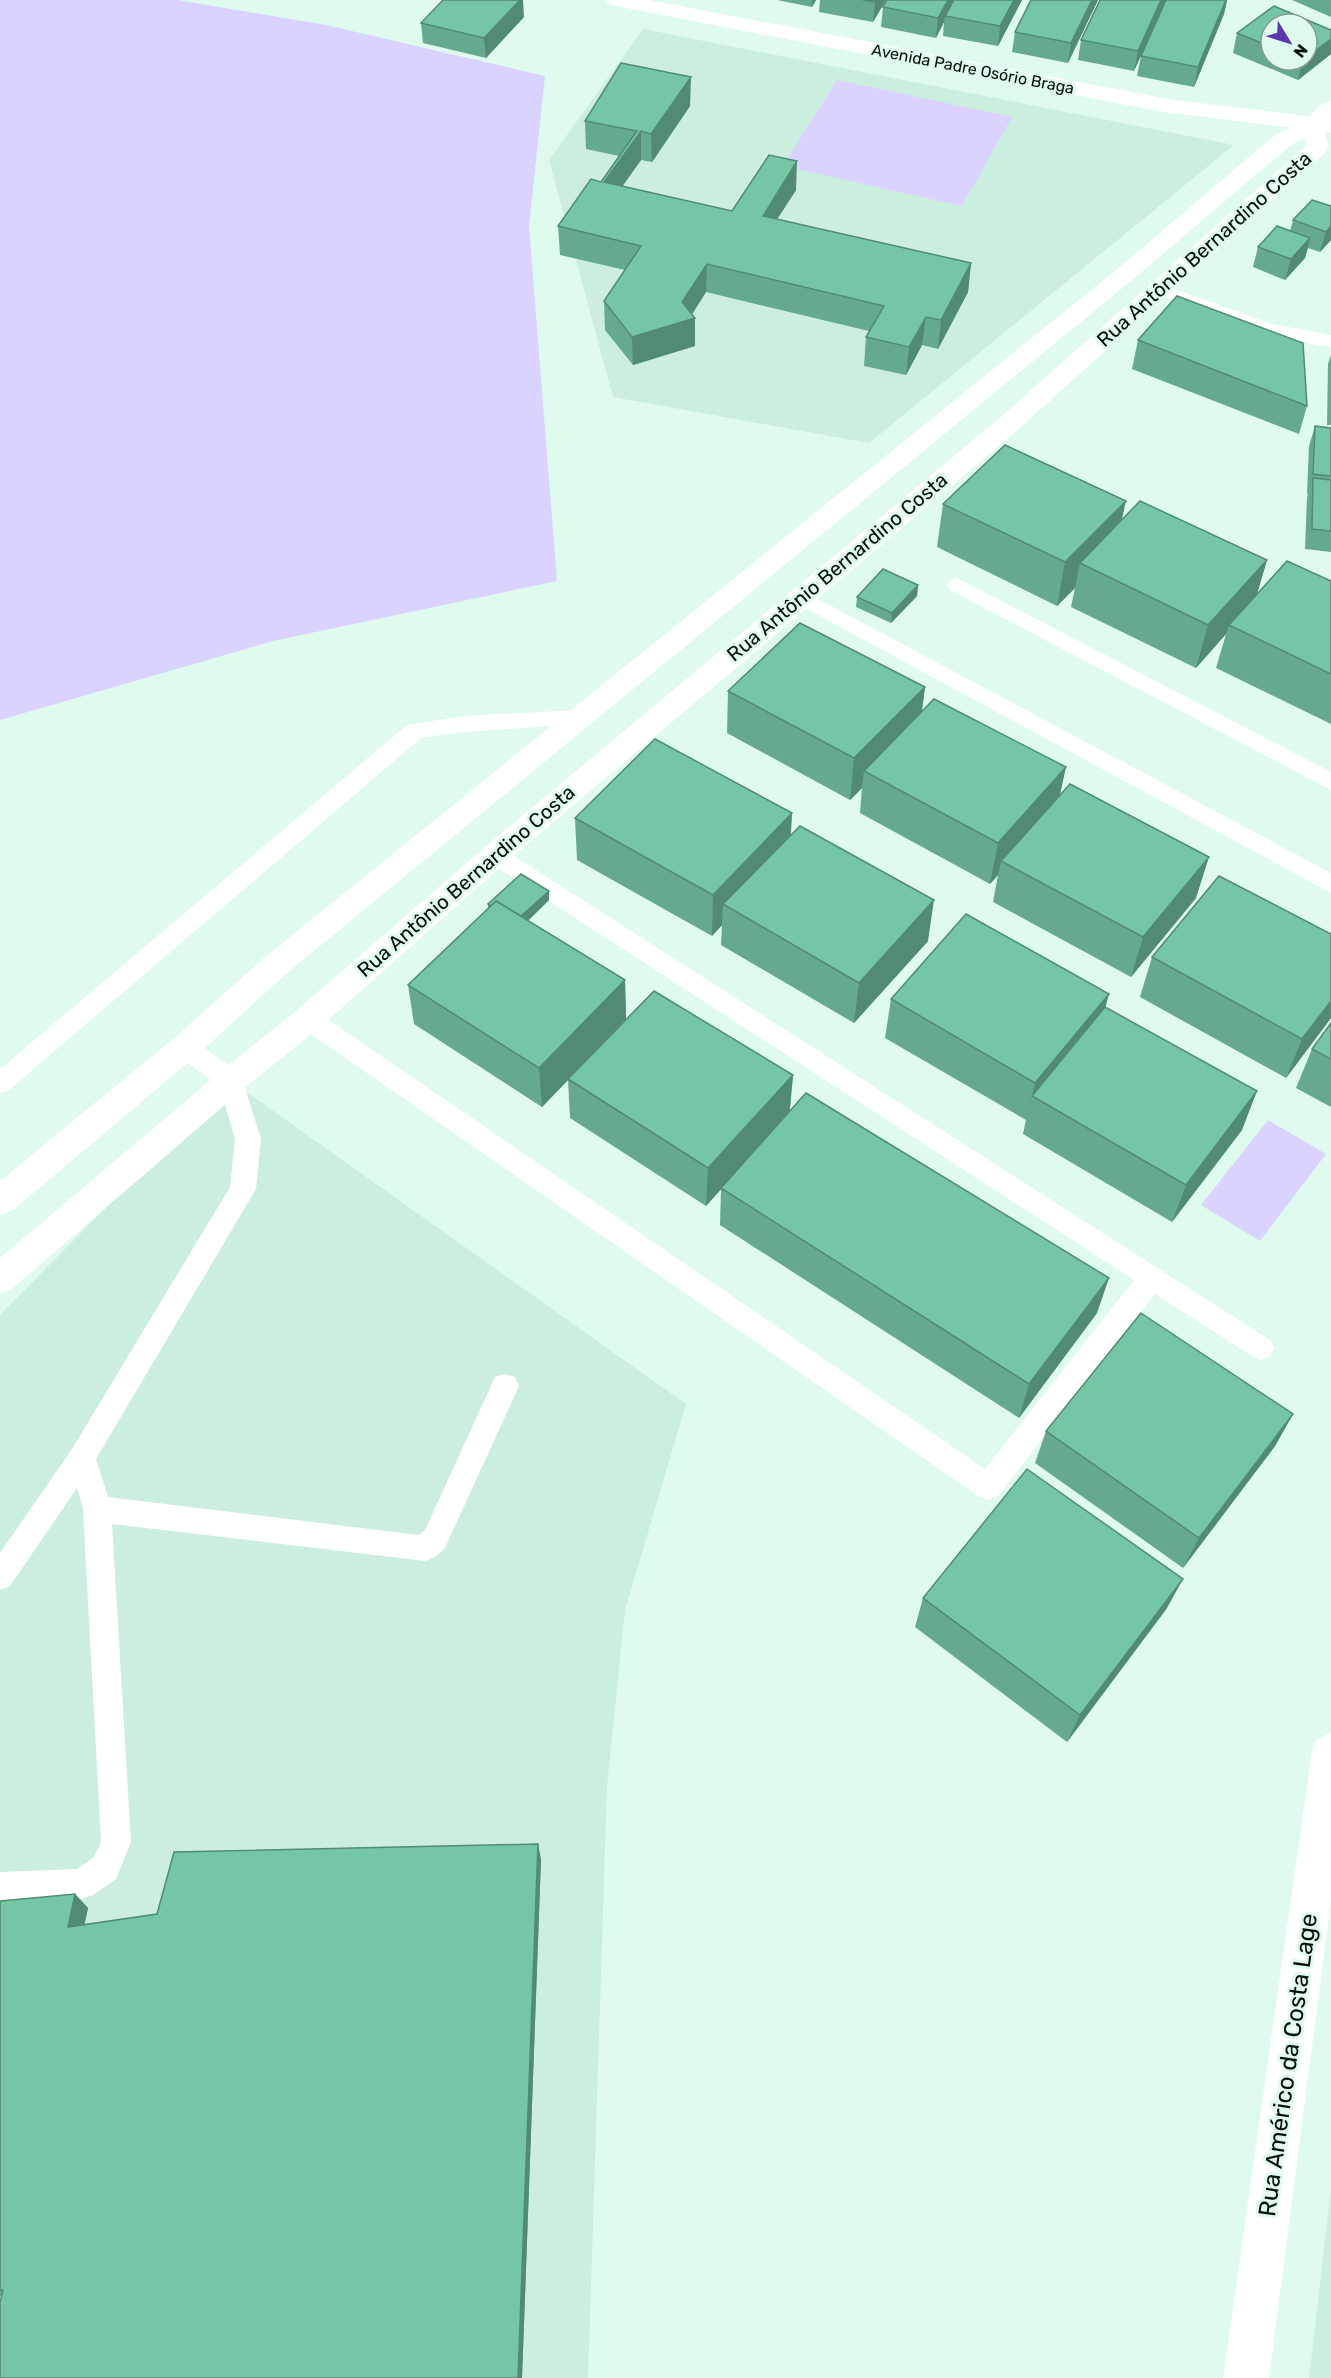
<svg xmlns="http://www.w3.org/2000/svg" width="1331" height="2378" font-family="Rubik,sans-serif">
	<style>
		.built { fill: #cbeede }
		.green { fill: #dad3ff }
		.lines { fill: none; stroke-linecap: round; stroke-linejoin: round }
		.lane { fill: #fff; fill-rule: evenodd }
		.street { fill: #fff; fill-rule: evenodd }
		.secondary { fill: #fff; fill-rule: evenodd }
		.wall { fill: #65aa8e; fill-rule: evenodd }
		.shaded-wall { fill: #528b74 }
		.building { fill: #75c6a5; stroke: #528b74; stroke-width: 1.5 }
		.labels { text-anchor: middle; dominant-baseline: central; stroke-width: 6; stroke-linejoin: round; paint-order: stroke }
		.far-street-label { font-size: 16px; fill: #060e0a; stroke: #dffbee }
		.street-label { font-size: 20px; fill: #060e0a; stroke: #dffbee }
		.near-street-label { font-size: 24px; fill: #060e0a; stroke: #dffbee }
	</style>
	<rect width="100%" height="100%" fill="#dffbee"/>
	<g class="built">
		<path d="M 643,29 L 1234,145 L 869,443 L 613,397 L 549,160 Z"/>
		<path d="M 231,1081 L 686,1404 L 625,1610 L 607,1786 L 588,2378 L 0,2378 L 0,1315 Z"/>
		<path d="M 1331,2190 L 1331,2378 L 1309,2378 Z"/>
	</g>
	<g class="green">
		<path d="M 0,0 L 178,0 L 326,25 L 545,76 L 529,226 L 557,581 L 273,641 L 0,720 Z"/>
		<path d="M 837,80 L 1012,117 L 962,206 L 783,166 Z"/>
		<path d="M 1268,1120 L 1326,1154 L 1260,1241 L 1201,1205 Z"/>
	</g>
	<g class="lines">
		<g class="lane">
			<path d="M 1159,283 L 1272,324 L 1331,335 L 1331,347 C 1268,339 1211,315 1152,293 L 1150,289 L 1152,285 Z"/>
			<path d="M 957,578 L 1331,772 L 1331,790 L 950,590 L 947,585 L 950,580 Z"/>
			<path d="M 801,590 L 1331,873 L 1331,893 L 794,602 L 791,597 L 794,592 Z"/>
			<path d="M 578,710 L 586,712 L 589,718 L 586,724 L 463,732 L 421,738 L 9,1090 L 0,1093 L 0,1069 L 407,725 L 463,716 Z"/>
			<path d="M 495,846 L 503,849 L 1270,1340 L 1274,1348 L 1270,1356 L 1261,1360 L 1252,1356 L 1155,1294 L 998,1496 L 988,1500 L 978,1496 L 299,1026 L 296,1019 L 299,1012 L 308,1009 L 317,1012 L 985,1469 L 1134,1280 L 487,861 L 484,855 L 487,849 Z"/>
			<path d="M 185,1037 L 194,1040 L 240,1074 L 243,1081 L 261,1139 L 256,1189 L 96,1459 L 108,1497 L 419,1535 L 425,1530 L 495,1377 L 505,1374 L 515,1377 L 519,1386 L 445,1548 L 435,1557 L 425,1561 L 112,1524 L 131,1842 L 116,1879 L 93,1895 L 82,1899 L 0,1902 L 0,1872 L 77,1869 L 94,1857 L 101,1842 L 83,1509 L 77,1488 L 10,1586 L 0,1590 L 0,1553 L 72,1449 L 230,1187 L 235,1139 L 220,1087 L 176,1054 L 173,1047 L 176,1040 Z"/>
		</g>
		<path class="street" d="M 1174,100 L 1331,119 L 1331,133 L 1166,112 L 1163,107 L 1166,102 Z"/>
		<g class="secondary">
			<path d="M 606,0 L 649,0 L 1174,100 L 1182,102 L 1185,107 L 1182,112 L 1174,114 L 616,6 L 609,4 Z"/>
			<path d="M 1331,101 L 1331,120 L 1323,127 L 1329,147 L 1326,152 L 1014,433 L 505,863 L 319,1028 L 242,1090 L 12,1289 L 0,1294 L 0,1258 L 220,1072 L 297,1010 L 485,847 L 996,421 L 1306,146 L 1304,138 L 1291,145 L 1132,280 L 287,973 L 196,1056 L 12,1211 L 0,1215 L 0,1181 L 174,1038 L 265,957 L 1116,270 L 1275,135 L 1304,121 L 1323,103 Z"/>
			<path d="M 1331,1733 L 1331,1900 L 1269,2378 L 1223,2378 L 1312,1752 L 1317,1739 Z"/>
		</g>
	</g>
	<g class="wall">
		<path d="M 777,0 L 816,0 L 812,7 Z"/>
		<path d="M 820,0 L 886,0 L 873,22 L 819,12 Z"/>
		<path d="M 1022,0 L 998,46 L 943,36 L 944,22 L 936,38 L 881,27 L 883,7 Z"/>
		<path d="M 1031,0 L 1098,0 L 1068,63 L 1012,52 L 1015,32 Z"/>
		<path d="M 1166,0 L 1134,71 L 1078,60 L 1081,40 Z"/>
		<path d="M 1166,0 L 1227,0 L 1224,14 L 1194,87 L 1137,76 L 1141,56 Z"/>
		<path d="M 1292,0 L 1331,0 L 1331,17 Z"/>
		<path d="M 1274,6 L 1331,30 L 1331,54 L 1298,80 L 1233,53 L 1237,33 ZM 1271,24 L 1307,24 L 1307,60 L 1271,60 Z"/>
		<path d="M 524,17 L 486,58 L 423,43 L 421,23 Z"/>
		<path d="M 690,106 L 652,162 L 641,160 L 622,186 L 732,211 L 796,190 L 777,219 L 971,263 L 968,292 L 938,349 L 922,345 L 906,375 L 864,366 L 866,337 L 869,331 L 706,292 L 692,314 L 695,346 L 633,365 L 605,330 L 604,301 L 625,270 L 560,255 L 558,226 L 601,182 L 619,156 L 586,149 L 585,121 Z"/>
		<path d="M 1312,200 L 1331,240 L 1320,252 L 1308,248 L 1305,258 L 1285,280 L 1253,267 L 1258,247 L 1290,231 L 1293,220 Z"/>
		<path d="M 1138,340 L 1307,406 L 1299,434 L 1132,369 Z"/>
		<path d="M 1331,355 L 1331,425 L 1327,425 L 1328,364 Z"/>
		<path d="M 1315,426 L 1331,428 L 1331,552 L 1305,549 L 1307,498 L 1308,494 L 1307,494 L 1309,446 Z"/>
		<path d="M 943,504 L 1122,520 L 1267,560 L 1257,594 L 1331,581 L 1331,724 L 1216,668 L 1226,634 L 1196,668 L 1071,607 L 1075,588 L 1057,606 L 937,547 Z"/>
		<path d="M 918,585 L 917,596 L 891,623 L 856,607 L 857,597 Z"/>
		<path d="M 925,687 L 922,712 L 1060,795 L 1196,898 L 1131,977 L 993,902 L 998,875 L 990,884 L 860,813 L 862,788 L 850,800 L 727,733 L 728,691 Z"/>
		<path d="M 792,813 L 791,835 L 928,941 L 854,1023 L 721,945 L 722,925 L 712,936 L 577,860 L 575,818 Z"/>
		<path d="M 549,900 L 528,921 L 625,980 L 626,1020 L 793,1075 L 790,1111 L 1097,1313 L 1019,1418 L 720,1225 L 721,1189 L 706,1206 L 570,1118 L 568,1080 L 542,1107 L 414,1024 L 408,985 L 488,909 L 488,904 Z"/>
		<path d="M 1152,957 L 1331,1018 L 1286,1078 L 1140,997 Z"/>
		<path d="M 1109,994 L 1105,1007 L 1242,1130 L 1172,1222 L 1023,1134 L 1026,1120 L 885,1038 L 891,999 Z"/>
		<path d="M 1331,1023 L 1331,1107 L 1296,1088 L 1312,1049 Z"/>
		<path d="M 1293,1414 L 1275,1446 L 1183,1568 L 1035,1463 L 1046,1431 Z"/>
		<path d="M 923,1598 L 1167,1608 L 1067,1742 L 915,1627 Z"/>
		<path d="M 541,1859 L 522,2378 L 0,2378 L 2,2296 L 0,2296 L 0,1901 L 75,1894 L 88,1908 L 84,1925 Z"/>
	</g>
	<g class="shaded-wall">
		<path d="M 520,0 L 523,0 L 524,17 L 486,58 L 484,38 Z"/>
		<path d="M 812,0 L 816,0 L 812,7 Z"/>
		<path d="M 876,0 L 886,0 L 873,22 L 875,2 Z"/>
		<path d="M 948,0 L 956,0 L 945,16 L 944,22 L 936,38 L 938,18 Z"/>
		<path d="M 1014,0 L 1022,0 L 998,46 L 1000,26 Z"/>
		<path d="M 1092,0 L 1098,0 L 1068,63 L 1071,43 Z"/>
		<path d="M 1161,0 L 1166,0 L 1134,71 L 1138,51 Z"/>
		<path d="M 1226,0 L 1227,0 L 1224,14 L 1194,87 L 1198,67 Z"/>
		<path d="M 1331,39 L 1331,54 L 1298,80 L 1303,60 L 1307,60 L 1307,57 Z"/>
		<path d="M 691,77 L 690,106 L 652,162 L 651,134 Z"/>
		<path d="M 641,131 L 641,160 L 605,211 L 604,182 Z"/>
		<path d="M 797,161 L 796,190 L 761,244 L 763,216 Z"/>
		<path d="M 1331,226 L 1331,240 L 1320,252 L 1326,232 Z"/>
		<path d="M 1310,238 L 1305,258 L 1285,280 L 1291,259 Z"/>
		<path d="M 971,263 L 968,292 L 938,349 L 941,320 Z"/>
		<path d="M 707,264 L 706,292 L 689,319 L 695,318 L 695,346 L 633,365 L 632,337 L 682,302 Z"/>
		<path d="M 926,317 L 922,345 L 906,375 L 909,347 Z"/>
		<path d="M 1126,501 L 1116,545 L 1080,563 L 1075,588 L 1057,606 L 1065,562 Z"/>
		<path d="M 1267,560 L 1254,604 L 1229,625 L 1226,634 L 1196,668 L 1208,625 Z"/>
		<path d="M 918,585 L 917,596 L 891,623 L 892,613 Z"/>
		<path d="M 925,687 L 919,730 L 864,771 L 862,788 L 850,800 L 854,758 Z"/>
		<path d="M 1066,767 L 1057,809 L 1001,861 L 998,875 L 990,884 L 998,843 Z"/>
		<path d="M 792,813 L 789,854 L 723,904 L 722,925 L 712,936 L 713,895 Z"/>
		<path d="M 1209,857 L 1196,898 L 1131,977 L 1143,937 Z"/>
		<path d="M 549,891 L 549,900 L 517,931 L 516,921 Z"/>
		<path d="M 934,900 L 928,941 L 854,1023 L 859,983 Z"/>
		<path d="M 625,980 L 626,1020 L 542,1107 L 539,1068 Z"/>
		<path d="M 1109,994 L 1098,1034 L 1032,1096 L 1026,1121 L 1035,1083 Z"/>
		<path d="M 1331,1001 L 1331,1018 L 1286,1078 L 1302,1039 Z"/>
		<path d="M 793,1075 L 789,1114 L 706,1206 L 708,1168 Z"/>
		<path d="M 1257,1091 L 1242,1130 L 1172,1222 L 1186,1185 Z"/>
		<path d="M 1109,1278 L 1097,1313 L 1019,1418 L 1029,1384 Z"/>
		<path d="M 1293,1414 L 1275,1446 L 1183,1568 L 1199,1538 Z"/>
		<path d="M 1183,1579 L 1167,1608 L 1067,1742 L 1080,1715 Z"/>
		<path d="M 538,1844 L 541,1859 L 522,2378 L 518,2378 Z"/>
		<path d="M 75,1894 L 88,1908 L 81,1941 L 68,1927 Z"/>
	</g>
	<g class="building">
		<path d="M 443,0 L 520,0 L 484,38 L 421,23 Z"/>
		<path d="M 863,0 L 876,0 L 875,2 Z"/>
		<path d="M 887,0 L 948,0 L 938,18 L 883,7 Z"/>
		<path d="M 954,0 L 1014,0 L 1000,26 L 945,16 Z"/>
		<path d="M 1031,0 L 1092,0 L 1071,43 L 1015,32 Z"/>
		<path d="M 1100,0 L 1161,0 L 1138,51 L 1081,40 Z"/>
		<path d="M 1166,0 L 1226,0 L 1198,67 L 1141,56 Z"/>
		<path d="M 1274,6 L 1331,30 L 1331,39 L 1307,57 L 1307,24 L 1271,24 L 1271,47 L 1237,33 Z"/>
		<path d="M 621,63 L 691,77 L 651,134 L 641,131 L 604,182 L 732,211 L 769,155 L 797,161 L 763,216 L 971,263 L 941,320 L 926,317 L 909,347 L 866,337 L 884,306 L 707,264 L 682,302 L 695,318 L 632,337 L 604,301 L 641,246 L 558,226 L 591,179 L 601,182 L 637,131 L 585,121 Z"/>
		<path d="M 1312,200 L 1331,206 L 1331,226 L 1326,232 L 1293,220 Z"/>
		<path d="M 1277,226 L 1310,238 L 1291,259 L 1258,247 Z"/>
		<path d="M 1177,296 L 1303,343 L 1307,406 L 1138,340 Z"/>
		<path d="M 1315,426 L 1331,428 L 1331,476 L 1313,474 Z"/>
		<path d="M 1005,445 L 1126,501 L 1065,562 L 943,504 Z"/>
		<path d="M 1313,478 L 1331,480 L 1331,531 L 1312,529 Z"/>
		<path d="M 1140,501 L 1267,560 L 1208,625 L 1080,563 Z"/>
		<path d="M 1287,561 L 1331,581 L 1331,674 L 1229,625 Z"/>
		<path d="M 883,569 L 918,585 L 892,613 L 857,597 Z"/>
		<path d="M 800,623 L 925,687 L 854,758 L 728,691 Z"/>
		<path d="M 934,699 L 1066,767 L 998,843 L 864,771 Z"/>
		<path d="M 655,739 L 792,813 L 713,895 L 575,818 Z"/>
		<path d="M 1070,784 L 1209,857 L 1143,937 L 1001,861 Z"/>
		<path d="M 800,826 L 934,900 L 859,983 L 723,904 Z"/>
		<path d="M 521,874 L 549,891 L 521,916 L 496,901 L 491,906 L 488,904 Z"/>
		<path d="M 1219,876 L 1331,934 L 1331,1001 L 1302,1039 L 1152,957 Z"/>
		<path d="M 496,901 L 625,980 L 539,1068 L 408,985 Z"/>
		<path d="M 966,914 L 1109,994 L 1035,1083 L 891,999 Z"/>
		<path d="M 654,991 L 793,1075 L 708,1168 L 568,1079 Z"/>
		<path d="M 1105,1007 L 1257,1091 L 1186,1185 L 1032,1096 Z"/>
		<path d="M 1331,1023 L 1331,1059 L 1312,1049 Z"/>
		<path d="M 806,1093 L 1109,1278 L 1029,1384 L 721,1188 Z"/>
		<path d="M 1141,1313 L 1293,1414 L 1199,1538 L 1046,1431 Z"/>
		<path d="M 1027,1469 L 1183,1579 L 1080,1715 L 923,1598 Z"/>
		<path d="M 538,1844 L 518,2378 L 0,2378 L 0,2302 L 3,2290 L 0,2290 L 0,1901 L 75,1894 L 68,1927 L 157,1914 L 174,1852 Z"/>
	</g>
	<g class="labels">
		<g class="far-street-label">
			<text transform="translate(973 69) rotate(11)">Avenida Padre Osório Braga</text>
		</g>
		<g class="street-label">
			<text transform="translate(1204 249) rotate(-42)">Rua Antônio Bernardino Costa</text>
			<text transform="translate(837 567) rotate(-40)">Rua Antônio Bernardino Costa</text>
			<text transform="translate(466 881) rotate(-41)">Rua Antônio Bernardino Costa</text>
		</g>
		<g class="near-street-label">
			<text transform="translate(1288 2065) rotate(-82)">Rua Américo da Costa Lage</text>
		</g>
	</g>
	<g transform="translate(1289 42) rotate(128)"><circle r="28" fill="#dffbee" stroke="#889c93" stroke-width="1.5"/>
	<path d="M0-4.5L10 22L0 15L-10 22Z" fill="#5d36ae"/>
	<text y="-9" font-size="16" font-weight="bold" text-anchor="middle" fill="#060e0a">N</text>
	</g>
</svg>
